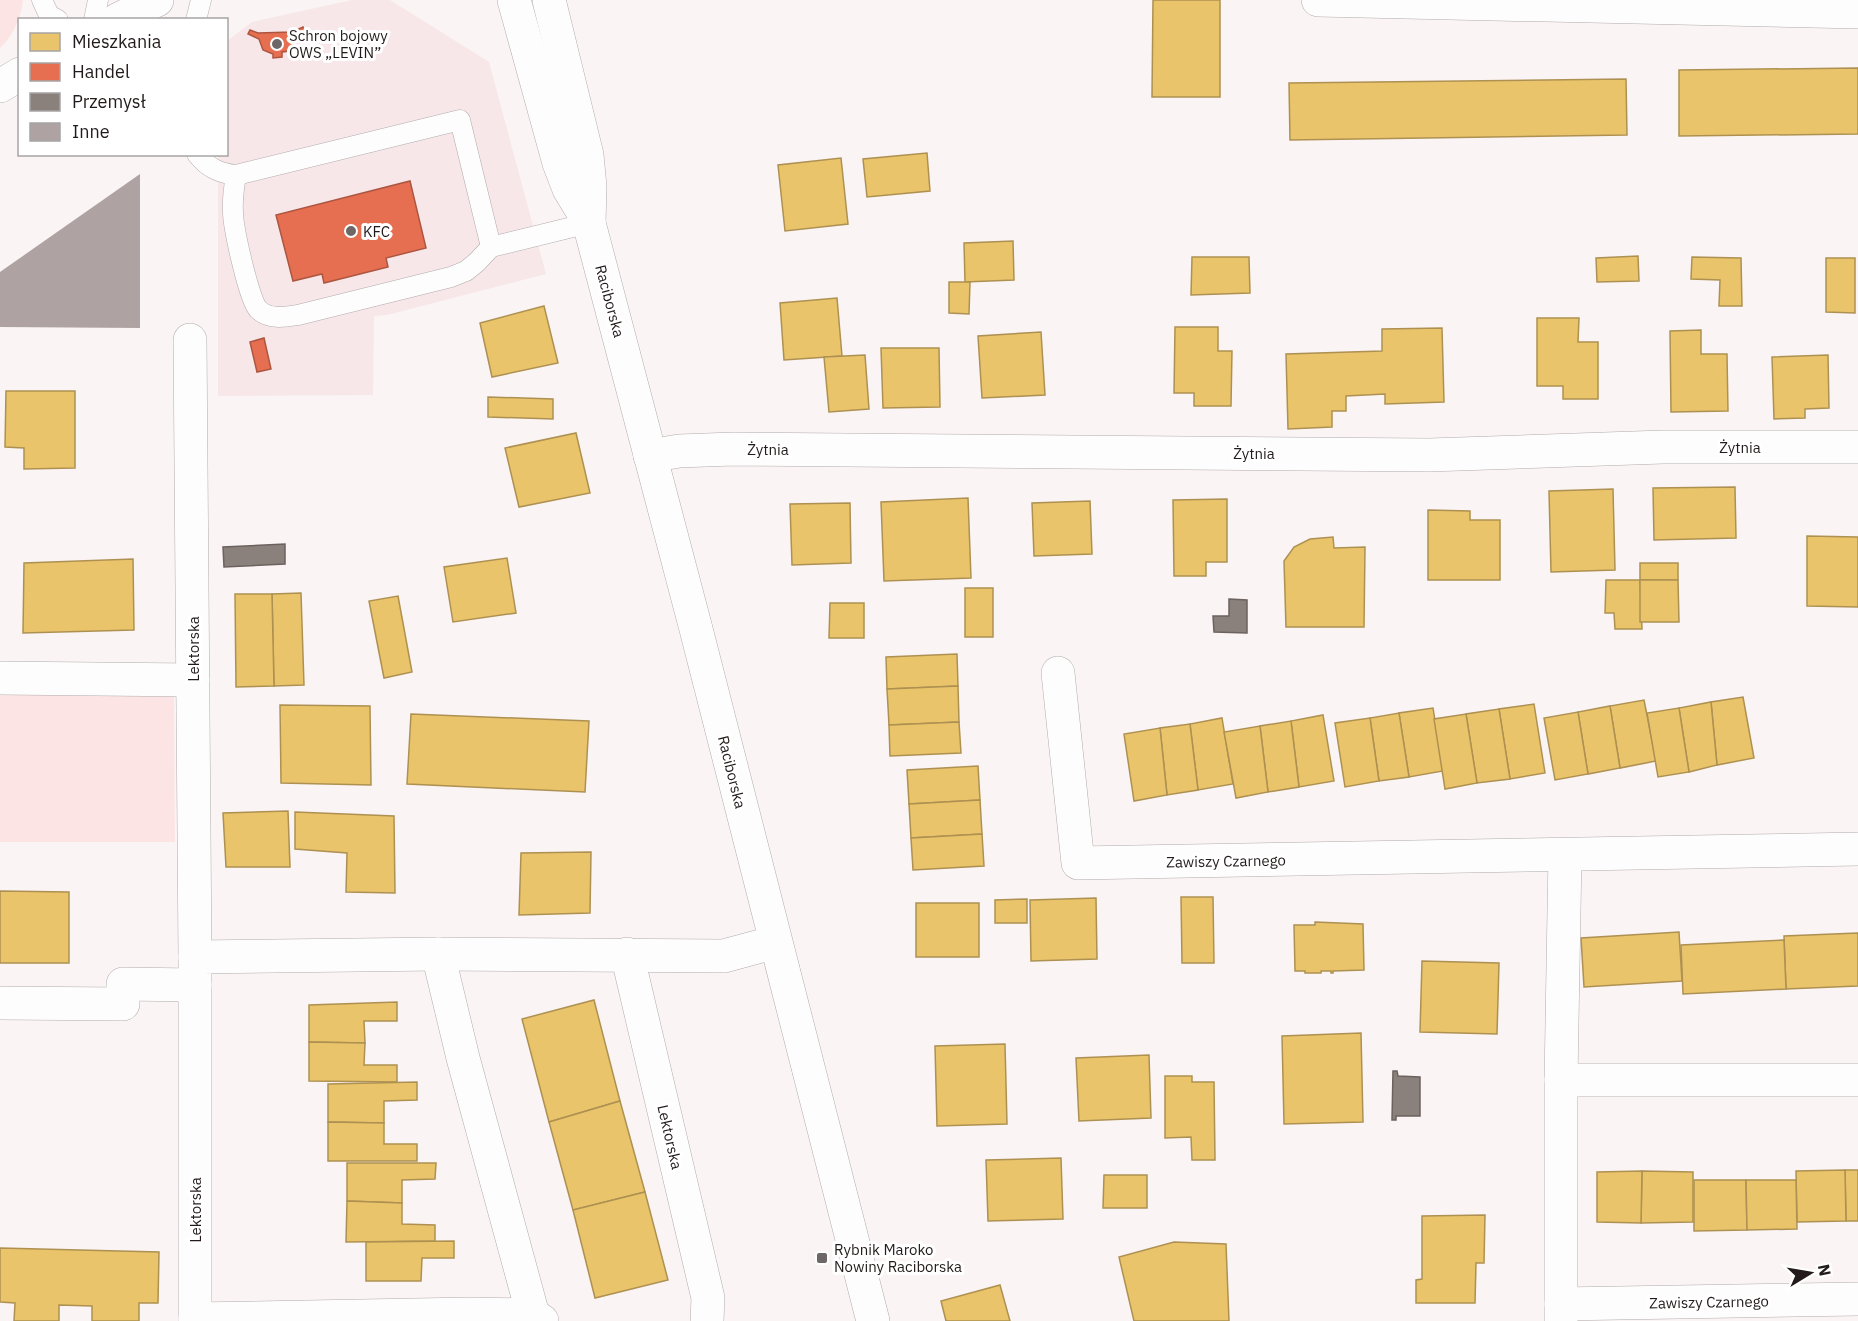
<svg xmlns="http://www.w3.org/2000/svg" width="1858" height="1321" font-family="'IBM Plex Sans',sans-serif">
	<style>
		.built { fill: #f7e7e8 }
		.green { fill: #fce4e5 }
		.homes { fill: #e9c46a; stroke: #ae9152; stroke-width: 1.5 }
		.shops { fill: #e76f51; stroke: #ac5641; stroke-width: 1.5 }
		.industry { fill: #8a817c; stroke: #6b625f; stroke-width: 1.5 }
		.building { fill: #afa2a3 }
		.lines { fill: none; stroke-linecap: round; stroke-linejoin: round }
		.service-casing { stroke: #b2acac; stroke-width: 21 }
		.minor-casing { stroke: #b2acac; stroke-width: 34 }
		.secondary-casing { stroke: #b2acac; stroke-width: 34 }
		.service { stroke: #fefdfd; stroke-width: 20 }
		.minor { stroke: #fefdfd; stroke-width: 33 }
		.secondary { stroke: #fefdfd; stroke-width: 33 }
		.poi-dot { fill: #6e6767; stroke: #fff; stroke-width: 2 }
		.labels { text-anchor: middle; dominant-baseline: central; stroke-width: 6; stroke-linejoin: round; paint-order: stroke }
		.poi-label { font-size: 15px; fill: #231b1b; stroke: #fff; text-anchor: start }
		.street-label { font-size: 15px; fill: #231b1b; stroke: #fff }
	</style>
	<rect width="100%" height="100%" fill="#faf4f4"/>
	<path class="built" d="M 352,0 L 390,0 L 489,62 L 546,274 L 387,315 L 374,316 L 373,395 L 218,396 L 218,155 L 226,154 L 227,41 L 252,22 Z"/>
	<g class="green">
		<path d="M 0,0 L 23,0 C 21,17 13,36 0,48 Z"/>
		<path d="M 174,689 L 175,842 L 0,842 L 0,690 Z"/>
	</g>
	<g class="homes">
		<path d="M 1153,0 L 1220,0 L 1220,97 L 1152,97 Z"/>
		<path d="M 1858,68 L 1858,134 L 1679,136 L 1679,70 Z"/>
		<path d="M 1626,79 L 1627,135 L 1290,140 L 1289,83 Z"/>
		<path d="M 927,153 L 930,191 L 867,197 L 863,159 Z"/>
		<path d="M 841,158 L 848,224 L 785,231 L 778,165 Z"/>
		<path d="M 1013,241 L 1014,280 L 965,282 L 964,243 Z"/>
		<path d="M 1638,256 L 1639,281 L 1597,282 L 1596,258 Z"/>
		<path d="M 1192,257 L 1249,257 L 1250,293 L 1191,295 Z"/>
		<path d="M 1692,257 L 1741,258 L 1742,306 L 1719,306 L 1720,280 L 1691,279 Z"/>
		<path d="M 1826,258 L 1855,258 L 1855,313 L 1826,312 Z"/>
		<path d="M 949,282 L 970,282 L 969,314 L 949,313 Z"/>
		<path d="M 837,298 L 842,356 L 784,360 L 780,303 Z"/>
		<path d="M 544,306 L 558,363 L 492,377 L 480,323 Z"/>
		<path d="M 1537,318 L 1579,318 L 1578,342 L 1598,342 L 1598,399 L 1563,399 L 1563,386 L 1537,386 Z"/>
		<path d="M 1175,327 L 1218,327 L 1218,351 L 1232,351 L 1231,406 L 1194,406 L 1194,393 L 1174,393 Z"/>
		<path d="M 1442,328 L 1444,402 L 1385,404 L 1385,394 L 1346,396 L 1346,411 L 1332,411 L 1332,427 L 1288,429 L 1286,354 L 1382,351 L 1382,329 Z"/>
		<path d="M 1701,330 L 1701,354 L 1727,354 L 1728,411 L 1671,412 L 1670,331 Z"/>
		<path d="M 1041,332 L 1045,395 L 982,398 L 978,336 Z"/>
		<path d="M 881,348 L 939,348 L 940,407 L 883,408 Z"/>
		<path d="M 865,355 L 869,409 L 829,412 L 824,357 Z"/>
		<path d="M 1828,355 L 1829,408 L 1805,409 L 1805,418 L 1774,419 L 1772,357 Z"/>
		<path d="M 6,391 L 75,391 L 75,468 L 24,469 L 24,448 L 5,447 Z"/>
		<path d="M 488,397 L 553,399 L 553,419 L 488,417 Z"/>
		<path d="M 576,433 L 590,493 L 519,507 L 505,448 Z"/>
		<path d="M 1735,487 L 1736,538 L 1654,540 L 1653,488 Z"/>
		<path d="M 1613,489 L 1615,570 L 1551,572 L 1549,491 Z"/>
		<path d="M 968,498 L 971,578 L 884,581 L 881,502 Z"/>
		<path d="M 1227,499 L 1227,562 L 1206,562 L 1206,576 L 1174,576 L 1173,500 Z"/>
		<path d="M 1090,501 L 1092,554 L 1034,556 L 1032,503 Z"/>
		<path d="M 850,503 L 851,563 L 792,565 L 790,504 Z"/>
		<path d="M 1428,510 L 1470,511 L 1470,520 L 1500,520 L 1500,580 L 1428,580 Z"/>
		<path d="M 1807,536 L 1858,537 L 1858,607 L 1807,606 Z"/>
		<path d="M 1333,537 L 1334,548 L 1365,547 L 1364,627 L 1286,627 L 1284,561 L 1294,547 L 1310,539 Z"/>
		<path d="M 507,558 L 516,613 L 453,622 L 444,567 Z"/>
		<path d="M 133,559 L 134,630 L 23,633 L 24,563 Z"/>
		<rect x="1640" y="563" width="38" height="17"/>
		<path d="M 1606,580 L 1640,580 L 1642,629 L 1615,629 L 1614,613 L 1605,613 Z"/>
		<path d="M 1640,580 L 1678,580 L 1679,622 L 1640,622 Z"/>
		<rect x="965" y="588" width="28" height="49"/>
		<path d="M 301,593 L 304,685 L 274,686 L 272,594 Z"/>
		<path d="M 235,594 L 272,594 L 274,686 L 236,687 Z"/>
		<path d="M 398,596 L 412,672 L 384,678 L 369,601 Z"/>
		<path d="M 830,603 L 864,603 L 864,638 L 829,638 Z"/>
		<path d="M 957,654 L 958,686 L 887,689 L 886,657 Z"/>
		<path d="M 958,686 L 959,722 L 889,725 L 887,689 Z"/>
		<path d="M 1743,697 L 1754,758 L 1717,765 L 1711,702 Z"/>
		<path d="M 1644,700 L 1656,761 L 1620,768 L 1610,706 Z"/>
		<path d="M 1711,702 L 1717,765 L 1689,772 L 1679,708 Z"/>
		<path d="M 1534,704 L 1545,773 L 1510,779 L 1499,709 Z"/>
		<path d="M 280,705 L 370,706 L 371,785 L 281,783 Z"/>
		<path d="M 1610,706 L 1620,768 L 1588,774 L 1578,712 Z"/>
		<path d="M 1433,708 L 1443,771 L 1409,777 L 1399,713 Z"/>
		<path d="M 1679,708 L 1689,772 L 1658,777 L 1647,713 Z"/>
		<path d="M 1499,709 L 1510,779 L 1477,783 L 1466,714 Z"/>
		<path d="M 1578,712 L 1588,774 L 1555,780 L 1544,718 Z"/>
		<path d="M 1399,713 L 1409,777 L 1379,781 L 1370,718 Z"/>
		<path d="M 411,714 L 589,721 L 585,792 L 407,784 Z"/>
		<path d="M 1466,714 L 1477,783 L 1445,789 L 1434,719 Z"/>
		<path d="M 1323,715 L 1334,781 L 1299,787 L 1291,721 Z"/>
		<path d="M 1222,718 L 1233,784 L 1198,790 L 1190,724 Z"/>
		<path d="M 1370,718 L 1379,781 L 1345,787 L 1335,723 Z"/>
		<path d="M 1291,721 L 1299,787 L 1268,792 L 1260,726 Z"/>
		<path d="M 959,722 L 961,753 L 890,756 L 889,725 Z"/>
		<path d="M 1190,724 L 1198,790 L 1167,795 L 1160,728 Z"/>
		<path d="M 1260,726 L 1268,792 L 1236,798 L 1224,732 Z"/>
		<path d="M 1160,728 L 1167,795 L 1134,801 L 1124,734 Z"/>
		<path d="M 978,766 L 980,800 L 909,804 L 907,770 Z"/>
		<path d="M 980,800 L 982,834 L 911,838 L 909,804 Z"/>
		<path d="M 288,811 L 290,867 L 226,867 L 223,813 Z"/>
		<path d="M 295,812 L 394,816 L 395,893 L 346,892 L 347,853 L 295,849 Z"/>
		<path d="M 982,834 L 984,866 L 913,870 L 911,838 Z"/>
		<path d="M 591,852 L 590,913 L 519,915 L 521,853 Z"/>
		<path d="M 0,891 L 69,892 L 69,963 L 0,963 Z"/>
		<path d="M 1181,897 L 1213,897 L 1214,963 L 1182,963 Z"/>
		<path d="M 1096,898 L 1097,959 L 1031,961 L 1030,900 Z"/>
		<path d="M 1027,899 L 1027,923 L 995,923 L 995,900 Z"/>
		<rect x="916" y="903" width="63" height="54"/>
		<path d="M 1315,922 L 1363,924 L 1364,970 L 1333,971 L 1333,973 L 1331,973 L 1331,971 L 1321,971 L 1321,973 L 1305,973 L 1305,971 L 1295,971 L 1294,925 L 1315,925 Z"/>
		<path d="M 1679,932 L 1682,981 L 1584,987 L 1581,938 Z"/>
		<path d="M 1858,933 L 1858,986 L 1786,989 L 1784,936 Z"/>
		<path d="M 1784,940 L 1786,989 L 1683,994 L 1681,945 Z"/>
		<path d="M 1422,961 L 1499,963 L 1497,1034 L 1420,1032 Z"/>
		<path d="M 594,1000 L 620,1101 L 549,1122 L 522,1019 Z"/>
		<path d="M 397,1002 L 397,1021 L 364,1021 L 365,1043 L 309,1042 L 309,1005 Z"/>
		<path d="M 1361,1033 L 1363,1122 L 1284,1124 L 1282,1036 Z"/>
		<path d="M 309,1042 L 365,1043 L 364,1065 L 397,1065 L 397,1082 L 309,1081 Z"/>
		<path d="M 1005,1044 L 1007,1124 L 937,1126 L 935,1046 Z"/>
		<path d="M 1149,1055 L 1151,1118 L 1079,1121 L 1076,1058 Z"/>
		<path d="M 1165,1076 L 1192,1076 L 1192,1082 L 1214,1082 L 1215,1160 L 1192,1160 L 1191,1137 L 1165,1138 Z"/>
		<path d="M 417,1082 L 417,1100 L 384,1101 L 384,1123 L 328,1122 L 328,1084 Z"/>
		<path d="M 620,1101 L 645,1192 L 573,1210 L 549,1122 Z"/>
		<path d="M 328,1122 L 384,1123 L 384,1144 L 417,1144 L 417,1161 L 328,1161 Z"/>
		<path d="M 1061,1158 L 1063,1219 L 988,1221 L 986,1160 Z"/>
		<path d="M 347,1163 L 436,1163 L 435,1179 L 402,1180 L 402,1203 L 347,1201 Z"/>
		<path d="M 1845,1170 L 1858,1170 L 1858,1221 L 1846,1221 Z"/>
		<path d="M 1845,1170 L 1846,1221 L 1797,1222 L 1796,1171 Z"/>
		<path d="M 1642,1171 L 1693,1172 L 1693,1222 L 1641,1223 Z"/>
		<path d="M 1642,1171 L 1641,1223 L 1597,1222 L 1597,1172 Z"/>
		<path d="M 1104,1175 L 1147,1175 L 1147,1208 L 1103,1208 Z"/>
		<path d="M 1694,1180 L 1746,1180 L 1747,1230 L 1694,1231 Z"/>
		<path d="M 1746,1180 L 1796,1180 L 1797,1229 L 1747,1230 Z"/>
		<path d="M 645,1192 L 668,1280 L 595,1298 L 573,1210 Z"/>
		<path d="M 347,1201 L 402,1203 L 402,1224 L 435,1225 L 435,1241 L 346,1242 Z"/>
		<path d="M 1485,1215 L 1484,1263 L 1476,1263 L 1475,1303 L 1416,1303 L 1416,1280 L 1422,1279 L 1422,1216 Z"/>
		<path d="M 454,1241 L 454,1258 L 422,1258 L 421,1281 L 366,1281 L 366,1242 Z"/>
		<path d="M 1174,1242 L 1226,1244 L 1229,1321 L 1134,1321 L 1119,1257 Z"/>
		<path d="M 0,1248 L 159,1252 L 158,1303 L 139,1303 L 139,1321 L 92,1321 L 92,1306 L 59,1305 L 59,1321 L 14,1321 L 15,1303 L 0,1302 Z"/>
		<path d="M 1000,1285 L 1010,1321 L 946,1321 L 941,1301 Z"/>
	</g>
	<g class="shops">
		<path d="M 303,27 L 305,32 L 297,35 L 291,51 L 282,52 L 282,57 L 273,58 L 273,54 L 263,50 L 259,39 L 248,34 L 250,30 L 258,33 L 292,32 Z"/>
		<path d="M 410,181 L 426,248 L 386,258 L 388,267 L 324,283 L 322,274 L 293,281 L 276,215 Z"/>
		<path d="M 264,338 L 271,369 L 257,372 L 250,342 Z"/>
	</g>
	<g class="industry">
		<path d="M 285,544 L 285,564 L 224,567 L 223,547 Z"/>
		<path d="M 1229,599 L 1247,600 L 1247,633 L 1214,632 L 1213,616 L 1229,616 Z"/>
		<path d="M 1393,1071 L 1397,1071 L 1398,1076 L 1420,1077 L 1420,1116 L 1396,1116 L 1396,1120 L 1392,1120 Z"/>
	</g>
	<path class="building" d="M 140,174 L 140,328 L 0,327 L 0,272 Z"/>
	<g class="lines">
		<defs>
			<g id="service">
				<path d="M 42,0 L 49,15 L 58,20"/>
				<path d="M 94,20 L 98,0"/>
				<path d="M 196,20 L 201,0"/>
				<path d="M 197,154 C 208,168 219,173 236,175 L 460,120 L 491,247"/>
				<path d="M 236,175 C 234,187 232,199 233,212 C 233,227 249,300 258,309 C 268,320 285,317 298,315 L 451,277 L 466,271 L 477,262 L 491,247 L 589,223"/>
			</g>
			<g id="minor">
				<path d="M 1318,0 L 1858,12"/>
				<path d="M 190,340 L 195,957"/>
				<path d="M 650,456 L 679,451 L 733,449 L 1429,455 L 1663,447 L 1858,447"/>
				<path d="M 1058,673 L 1078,863 L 1858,849"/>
				<path d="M 0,678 L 193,680"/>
				<path d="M 438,954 L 463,1058 L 533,1315 L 542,1321"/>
				<path d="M 627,954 L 708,1298 L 707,1321"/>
				<path d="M 0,1003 L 123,1004 L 123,984 L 195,985"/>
				<path d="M 1561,1080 L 1858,1080"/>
				<path d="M 1561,1304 L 1858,1299"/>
				<path d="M 195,1319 L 469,1314 L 533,1315"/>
				<path d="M 195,1321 L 195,957 L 438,954 L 724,956 L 775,942"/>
				<path d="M 1561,1321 L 1561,1080 L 1565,855"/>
			</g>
			<g id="secondary">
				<path d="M 514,0 L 559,163 L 569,189 L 589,222"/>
				<path d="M 549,0 L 587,155 L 590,187 L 589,223 L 696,629 L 873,1321"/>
				<path d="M 117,20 L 157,0"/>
				<path d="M 0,86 L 20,74"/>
			</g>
		</defs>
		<use href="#service" class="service-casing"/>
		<use href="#minor" class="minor-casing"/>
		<use href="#secondary" class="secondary-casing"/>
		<use href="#service" class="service"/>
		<use href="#minor" class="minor"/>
		<use href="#secondary" class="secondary"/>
	</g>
	<g class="poi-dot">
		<circle cx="277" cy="44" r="6"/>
		<circle cx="351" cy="231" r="6"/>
		<rect x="816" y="1252" width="12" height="12" rx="3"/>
	</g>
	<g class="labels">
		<g class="poi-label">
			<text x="289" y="35">Schron bojowy<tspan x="289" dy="17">OWS „LEVIN”</tspan></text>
			<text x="363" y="231">KFC</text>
			<text x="834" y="1249">Rybnik Maroko<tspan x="834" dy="17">Nowiny Raciborska</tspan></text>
		</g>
		<g class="street-label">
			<text transform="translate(610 301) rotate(75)">Raciborska</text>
			<text x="1740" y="447">Żytnia</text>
			<text x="768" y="449">Żytnia</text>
			<text x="1254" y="453">Żytnia</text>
			<text transform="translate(193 649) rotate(-90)">Lektorska</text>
			<text transform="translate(732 772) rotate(76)">Raciborska</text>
			<text transform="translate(1226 861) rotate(-1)">Zawiszy Czarnego</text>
			<text transform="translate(670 1137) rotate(77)">Lektorska</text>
			<text transform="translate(195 1210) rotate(-90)">Lektorska</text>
			<text transform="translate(1709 1302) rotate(-1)">Zawiszy Czarnego</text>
		</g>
	</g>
	<rect x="18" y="18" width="210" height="138" fill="#ffffff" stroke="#a7a4a4" stroke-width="1.5"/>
	<rect x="30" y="33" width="30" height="18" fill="#e9c46a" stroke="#a7a4a4" stroke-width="1.5"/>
	<text x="72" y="48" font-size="18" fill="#231b1b">Mieszkania</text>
	<rect x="30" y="63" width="30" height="18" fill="#e76f51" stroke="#a7a4a4" stroke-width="1.5"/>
	<text x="72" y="78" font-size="18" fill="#231b1b">Handel</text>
	<rect x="30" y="93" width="30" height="18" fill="#8a817c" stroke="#a7a4a4" stroke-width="1.5"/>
	<text x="72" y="108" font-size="18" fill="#231b1b">Przemysł</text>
	<rect x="30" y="123" width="30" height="18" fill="#afa2a3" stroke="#a7a4a4" stroke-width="1.5"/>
	<text x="72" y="138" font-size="18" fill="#231b1b">Inne</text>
	<g transform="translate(1810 1273) rotate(79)" stroke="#ffffff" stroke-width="4.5" paint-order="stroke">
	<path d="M0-4.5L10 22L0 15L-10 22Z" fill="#231b1b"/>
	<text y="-9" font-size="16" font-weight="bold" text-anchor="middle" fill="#231b1b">N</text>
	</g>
</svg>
